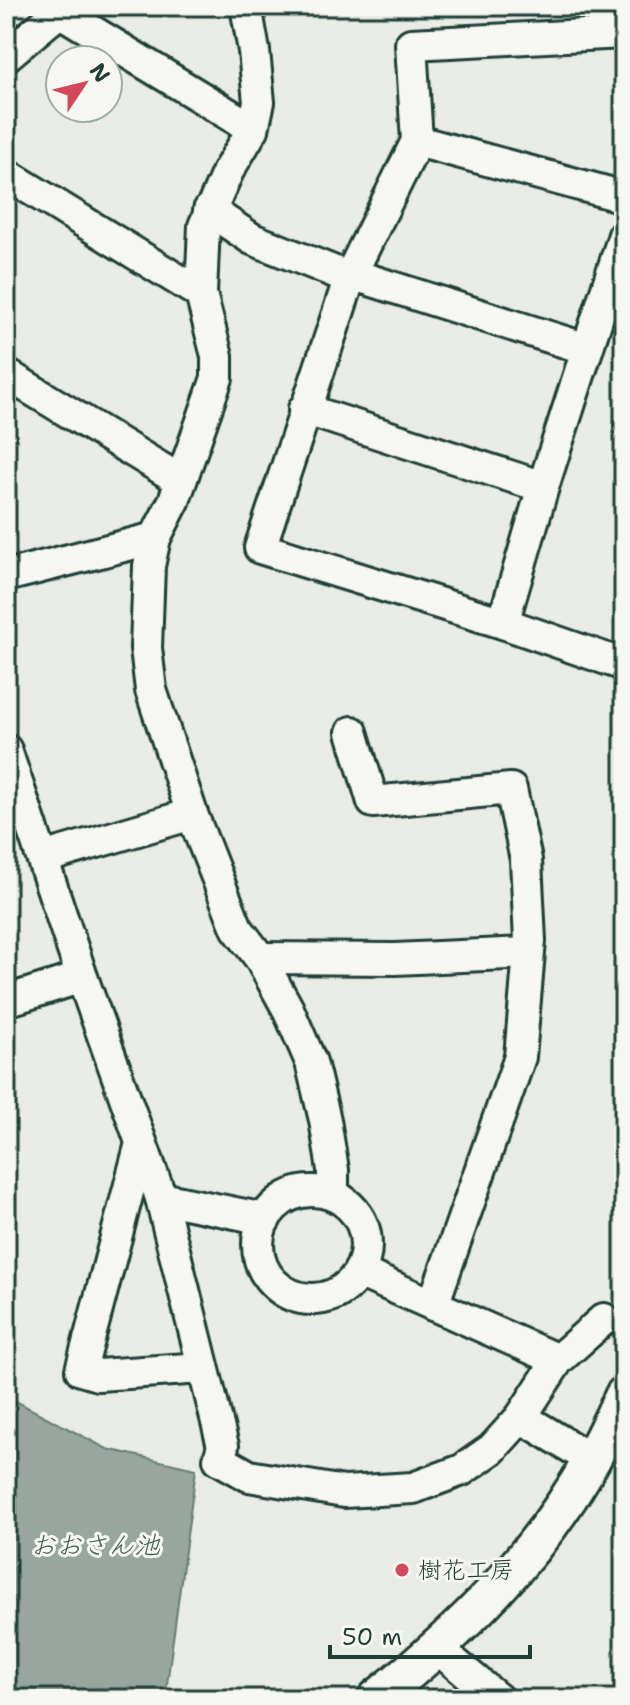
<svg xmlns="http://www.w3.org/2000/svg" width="630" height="1705" font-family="'Shantell Sans','Klee One',sans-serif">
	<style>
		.water { fill: #99a6a0; stroke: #687c75; stroke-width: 2 }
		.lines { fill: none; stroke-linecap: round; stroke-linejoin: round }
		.minor-casing { stroke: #1f3d34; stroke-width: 36 }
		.tertiary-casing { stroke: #1f3d34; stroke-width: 42 }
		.minor { stroke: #f6f6f2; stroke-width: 30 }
		.tertiary { stroke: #f6f6f2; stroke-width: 36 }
		.poi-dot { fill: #d1495b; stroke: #f6f6f2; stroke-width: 3 }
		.labels { text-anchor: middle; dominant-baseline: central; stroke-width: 6; stroke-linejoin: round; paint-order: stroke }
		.poi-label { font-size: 24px; fill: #1f3d34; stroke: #f6f6f2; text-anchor: start }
		.water-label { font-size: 26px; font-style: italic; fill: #445c54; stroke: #f6f6f2 }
	</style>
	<rect width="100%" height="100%" fill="#e9ebe7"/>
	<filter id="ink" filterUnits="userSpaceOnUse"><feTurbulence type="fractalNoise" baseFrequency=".0125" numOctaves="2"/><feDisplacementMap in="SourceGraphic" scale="16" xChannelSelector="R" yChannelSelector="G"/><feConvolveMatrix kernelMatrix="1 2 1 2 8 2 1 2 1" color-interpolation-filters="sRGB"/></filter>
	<g filter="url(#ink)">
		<path class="water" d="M 6,1396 L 107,1449 L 196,1469 L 165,1699 L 6,1699 Z"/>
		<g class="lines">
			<defs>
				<g id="minor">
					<path d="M 246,6 L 254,51 L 259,102 L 253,129 L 228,171 L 204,226 L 201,294 L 217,356 L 217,378 L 174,501 L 155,538 L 149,566 L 146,648 L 151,690 L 192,814 L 237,928 L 260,958 L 288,1009 L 311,1062 L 325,1120 L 333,1170 L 333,1195"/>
					<path d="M 59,11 L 253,129"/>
					<path d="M 624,33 L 411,44 L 417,141 L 351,274 L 260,548 L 503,623 L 624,665"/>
					<path d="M 6,56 L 66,6"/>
					<path d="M 417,141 L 624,197"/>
					<path d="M 6,174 L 201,294"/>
					<path d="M 209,210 L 252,239 L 350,278"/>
					<path d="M 351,274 L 587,349"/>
					<path d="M 6,374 L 180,480"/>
					<path d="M 304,409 L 543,487"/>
					<path d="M 6,576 L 155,538"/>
					<path d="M 503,623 L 543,487 L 624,235"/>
					<path d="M 352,732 L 373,802 L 511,789 L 526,860 L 530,941 L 520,1057 L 433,1305"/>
					<path d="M 6,750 L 82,977 L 161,1198 L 223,1446 L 219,1459 L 249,1476 L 344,1492 L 413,1488 L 462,1470 L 492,1449 L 521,1417 L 592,1460"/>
					<path d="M 43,858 L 192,814"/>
					<path d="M 260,958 L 395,959 L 527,953"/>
					<path d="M 6,1001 L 82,977"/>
					<path d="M 141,1143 L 81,1370 L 98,1375 L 203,1368"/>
					<circle cx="312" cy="1245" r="54"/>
					<path d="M 161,1198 L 265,1219"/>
					<path d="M 359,1272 L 558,1360"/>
					<path d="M 521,1417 L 558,1360 L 604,1319"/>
					<path d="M 438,1649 L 498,1699"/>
				</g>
				<path id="tertiary" d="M 376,1699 C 461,1631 537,1557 591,1461 C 603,1439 613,1417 624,1395"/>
			</defs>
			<use href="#minor" class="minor-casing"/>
			<use href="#tertiary" class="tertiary-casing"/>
			<use href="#minor" class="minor"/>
			<use href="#tertiary" class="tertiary"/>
		</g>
	</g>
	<circle class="poi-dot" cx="402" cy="1570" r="8"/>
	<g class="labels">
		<g class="poi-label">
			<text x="418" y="1570">樹花工房</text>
		</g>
		<g class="water-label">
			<text x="95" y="1544">おおさん池</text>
		</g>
	</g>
	<rect width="630" height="1705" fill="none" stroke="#f6f6f2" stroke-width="32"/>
	<rect x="16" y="16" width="598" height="1673" fill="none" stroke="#1f3d34" stroke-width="3" filter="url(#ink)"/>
	<g transform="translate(84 84) rotate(55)"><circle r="38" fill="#f6f6f2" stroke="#a0aca6" stroke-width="2"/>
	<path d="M0-6L14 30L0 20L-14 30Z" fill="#d1495b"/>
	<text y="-12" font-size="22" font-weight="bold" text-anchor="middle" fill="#1f3d34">N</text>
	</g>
	<path d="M330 1645v12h200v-12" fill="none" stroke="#1f3d34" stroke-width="4"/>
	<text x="342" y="1645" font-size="24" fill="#1f3d34" stroke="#f6f6f2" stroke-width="6" paint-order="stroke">50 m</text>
</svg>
